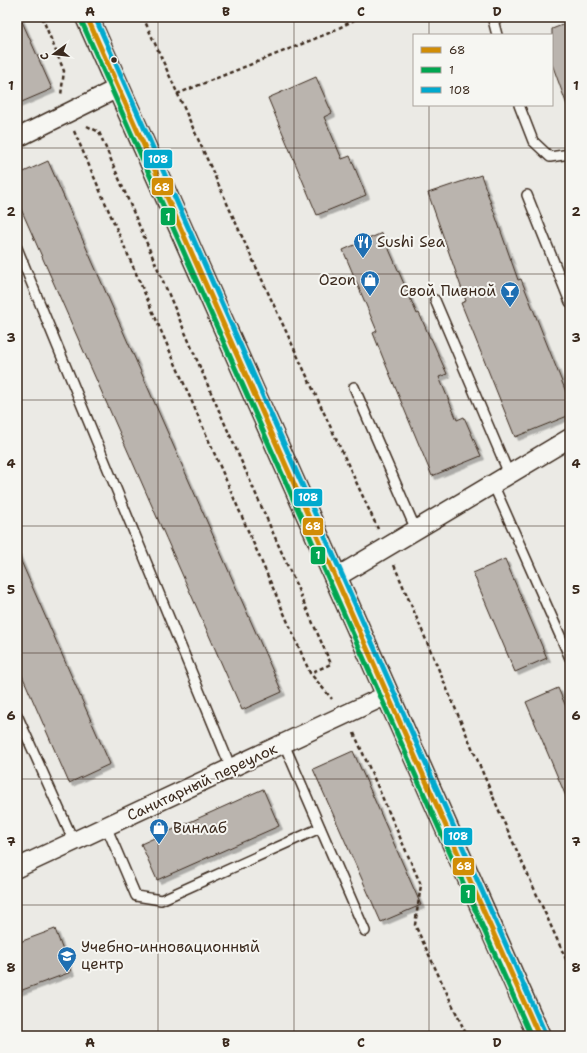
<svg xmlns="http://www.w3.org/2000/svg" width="587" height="1053" font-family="'Shantell Sans',sans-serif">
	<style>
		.building { fill: #bab4ae; stroke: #3b2a1e; filter: url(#shadow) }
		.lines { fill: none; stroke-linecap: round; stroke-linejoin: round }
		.service-casing { stroke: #3b2a1e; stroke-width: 12 }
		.minor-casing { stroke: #3b2a1e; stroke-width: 21 }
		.trunk-casing { stroke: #3b2a1e; stroke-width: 25 }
		.path { stroke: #3b2a1e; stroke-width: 2.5; stroke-dasharray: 4 3; stroke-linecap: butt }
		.service { stroke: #f6f6f2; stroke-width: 9 }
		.minor { stroke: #f6f6f2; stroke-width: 18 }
		.trunk { stroke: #f6f6f2; stroke-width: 22 }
		.bus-1-casing { stroke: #f6f6f2; stroke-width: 8 }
		.bus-2-casing { stroke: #f6f6f2; stroke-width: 8 }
		.bus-3-casing { stroke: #f6f6f2; stroke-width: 8 }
		.bus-1 { stroke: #d18d06; stroke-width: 5 }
		.bus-2 { stroke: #00a651; stroke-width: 5 }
		.bus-3 { stroke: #00a9ce; stroke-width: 5 }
		.grid { fill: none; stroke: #3b2a1e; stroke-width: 1; stroke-opacity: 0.55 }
		.bus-dot { fill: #3b2a1e; stroke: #f6f6f2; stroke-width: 1.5 }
		.labels { text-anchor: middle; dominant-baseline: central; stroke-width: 4; stroke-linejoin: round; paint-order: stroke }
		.poi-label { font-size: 15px; fill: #3b2a1e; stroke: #f6f6f2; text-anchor: start }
		.street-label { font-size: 15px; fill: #3b2a1e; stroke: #f6f6f2 }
		.line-badge { stroke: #f6f6f2; stroke-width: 1.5 }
		.badge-label { font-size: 11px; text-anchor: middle; font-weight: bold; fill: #fff }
		.neatline { fill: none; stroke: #3b2a1e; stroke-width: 1.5 }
		.grid-label { font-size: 13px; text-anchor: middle; font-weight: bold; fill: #3b2a1e }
	</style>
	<defs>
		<filter id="shadow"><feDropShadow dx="3.5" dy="3.5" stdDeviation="0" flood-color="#0004"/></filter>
	</defs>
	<rect width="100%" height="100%" fill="#ebeae5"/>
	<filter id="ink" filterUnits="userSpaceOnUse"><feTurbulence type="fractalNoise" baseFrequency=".025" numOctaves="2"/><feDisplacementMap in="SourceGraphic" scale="8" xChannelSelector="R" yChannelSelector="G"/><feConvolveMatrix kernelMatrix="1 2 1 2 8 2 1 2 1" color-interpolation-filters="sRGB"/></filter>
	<g filter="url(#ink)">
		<g class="building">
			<path d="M 17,17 L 20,17 L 52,89 L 17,104 Z"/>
			<path d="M 570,22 L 570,108 L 568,108 L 552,64 L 552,29 Z"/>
			<path d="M 316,77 L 332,113 L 324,117 L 342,159 L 350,156 L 366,195 L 317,215 L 268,98 Z"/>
			<path d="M 48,161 L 282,692 L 242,710 L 17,200 L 17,175 Z"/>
			<path d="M 481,175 L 518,280 L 521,279 L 570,402 L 570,415 L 515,437 L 461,303 L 466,301 L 428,193 Z"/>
			<path d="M 382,233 L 417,314 L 419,313 L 430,338 L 431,338 L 447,374 L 439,377 L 457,420 L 464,417 L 481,456 L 432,476 L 383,358 L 373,333 L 377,331 L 343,250 Z"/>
			<path d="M 17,552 L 110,764 L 69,783 L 17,664 Z"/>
			<path d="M 505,559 L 547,658 L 515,672 L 473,573 Z"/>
			<path d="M 558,688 L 570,716 L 570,806 L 526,702 Z"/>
			<path d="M 353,751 L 421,905 L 381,922 L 313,769 Z"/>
			<path d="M 263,789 L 279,826 L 157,880 L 141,844 Z"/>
			<path d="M 55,929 L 71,972 L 17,992 L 17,943 Z"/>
		</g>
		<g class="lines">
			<defs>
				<g id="service">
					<path d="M 497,35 L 493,20 L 501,17"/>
					<path d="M 519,105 L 533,141 L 550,157 L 570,154"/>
					<path d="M 527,195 L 570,302"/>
					<path d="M 17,248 L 231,768"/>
					<path d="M 435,300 L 509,474"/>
					<path d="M 354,387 L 416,530"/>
					<path d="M 493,484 L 570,658"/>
					<path d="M 17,715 L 74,842"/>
					<path d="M 284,744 L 365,931"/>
					<path d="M 106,826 L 136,896 L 161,900 L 320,828"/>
				</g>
				<g id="minor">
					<path d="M 17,138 L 118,88"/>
					<path d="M 335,578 L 570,438"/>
					<path d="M 17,868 L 387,695"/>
				</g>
				<path id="trunk" d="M 87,17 L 539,1036"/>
			</defs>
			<use href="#service" class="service-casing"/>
			<use href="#minor" class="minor-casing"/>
			<use href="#trunk" class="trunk-casing"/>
			<g class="path">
				<path d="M 42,17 L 64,71 L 61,95"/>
				<path d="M 143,17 L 244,241 L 378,529"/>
				<path d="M 177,94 L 329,33 L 360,17"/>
				<path d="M 87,126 L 99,132 L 209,388 L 331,664 L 310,673"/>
				<path d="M 74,131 L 310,673 L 332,699"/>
				<path d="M 394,565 L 503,820 L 570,968"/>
				<path d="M 354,733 L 421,885 L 415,925 L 467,1036"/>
			</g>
			<use href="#service" class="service"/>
			<use href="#minor" class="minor"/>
			<use href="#trunk" class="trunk"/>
			<defs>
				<path id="bus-1" d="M 87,17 L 539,1036"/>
				<path id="bus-2" d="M 81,20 L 531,1036"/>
				<path id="bus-3" d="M 95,17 L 545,1033"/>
			</defs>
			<use href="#bus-1" class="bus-1-casing"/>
			<use href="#bus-2" class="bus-2-casing"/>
			<use href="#bus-3" class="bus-3-casing"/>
			<use href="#bus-1" class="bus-1"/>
			<use href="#bus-2" class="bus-2"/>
			<use href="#bus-3" class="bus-3"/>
		</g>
	</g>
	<path class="grid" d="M 158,17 L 158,1036M 294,17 L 294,1036M 429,17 L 429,35M 429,105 L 429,1036M 17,148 L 570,148M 17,274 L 570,274M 17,400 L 570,400M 17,526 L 570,526M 17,653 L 570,653M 17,779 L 570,779M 17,905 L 570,905"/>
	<defs>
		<symbol id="restaurant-pin" viewBox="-11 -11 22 30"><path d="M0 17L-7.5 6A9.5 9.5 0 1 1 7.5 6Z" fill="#1f6fb2" stroke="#f6f6f2"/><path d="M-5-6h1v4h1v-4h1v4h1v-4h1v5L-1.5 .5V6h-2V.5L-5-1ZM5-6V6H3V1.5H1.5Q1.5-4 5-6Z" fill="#fff"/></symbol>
		<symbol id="shop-pin" viewBox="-11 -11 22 30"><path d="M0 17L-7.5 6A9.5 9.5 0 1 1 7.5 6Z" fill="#1f6fb2" stroke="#f6f6f2"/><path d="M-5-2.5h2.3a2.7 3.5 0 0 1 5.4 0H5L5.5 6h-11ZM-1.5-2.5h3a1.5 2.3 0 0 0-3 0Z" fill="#fff"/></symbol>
		<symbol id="bar-pin" viewBox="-11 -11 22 30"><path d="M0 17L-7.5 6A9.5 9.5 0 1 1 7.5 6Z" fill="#1f6fb2" stroke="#f6f6f2"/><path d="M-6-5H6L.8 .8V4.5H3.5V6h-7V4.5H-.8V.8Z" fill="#fff"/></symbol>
		<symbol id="university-pin" viewBox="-11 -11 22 30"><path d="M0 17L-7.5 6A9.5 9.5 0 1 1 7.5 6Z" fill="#1f6fb2" stroke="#f6f6f2"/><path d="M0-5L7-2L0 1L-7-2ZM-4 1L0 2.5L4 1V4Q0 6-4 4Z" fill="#fff"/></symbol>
	</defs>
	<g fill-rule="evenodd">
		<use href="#restaurant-pin" x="352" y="231" width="22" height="30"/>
		<use href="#shop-pin" x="359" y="269" width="22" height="30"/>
		<use href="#bar-pin" x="499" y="280" width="22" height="30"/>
		<use href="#shop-pin" x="148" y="817" width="22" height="30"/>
		<use href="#university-pin" x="56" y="945" width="22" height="30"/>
	</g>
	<circle class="bus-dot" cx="114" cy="60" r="3.5"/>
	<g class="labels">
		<g class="poi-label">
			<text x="377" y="242">Sushi Sea</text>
			<text x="356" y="280" text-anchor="end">Ozon</text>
			<text x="496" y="291" text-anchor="end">Свой Пивной</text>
			<text x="173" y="828">Винлаб</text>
			<text x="81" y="947">Учебно-инновационный<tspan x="81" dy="17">центр</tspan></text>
		</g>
		<g class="street-label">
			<text transform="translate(202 782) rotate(-25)">Санитарный переулок</text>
		</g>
	</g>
	<g class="line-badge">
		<rect x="143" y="149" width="30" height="20" rx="4" fill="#00a9ce"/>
		<rect x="151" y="177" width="23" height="19" rx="4" fill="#d18d06"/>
		<rect x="160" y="207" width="16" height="19" rx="4" fill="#00a651"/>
		<rect x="293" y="488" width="30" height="19" rx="4" fill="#00a9ce"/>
		<rect x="302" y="517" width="22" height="19" rx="4" fill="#d18d06"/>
		<rect x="310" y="546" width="16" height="19" rx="4" fill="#00a651"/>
		<rect x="443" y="827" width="30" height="19" rx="4" fill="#00a9ce"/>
		<rect x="452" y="857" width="23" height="19" rx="4" fill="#d18d06"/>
		<rect x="460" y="884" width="16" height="20" rx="4" fill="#00a651"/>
	</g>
	<g class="badge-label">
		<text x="158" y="163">108</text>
		<text x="162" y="191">68</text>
		<text x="168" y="221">1</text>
		<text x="308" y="501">108</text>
		<text x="313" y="530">68</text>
		<text x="318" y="559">1</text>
		<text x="458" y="840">108</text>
		<text x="464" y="870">68</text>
		<text x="468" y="898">1</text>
	</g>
	<rect width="587" height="1053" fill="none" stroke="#f6f6f2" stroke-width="44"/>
	<rect x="413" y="34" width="140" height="72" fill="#f6f6f2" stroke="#aba49d"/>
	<rect x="421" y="47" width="20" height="6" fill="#d18d06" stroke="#aba49d"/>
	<text x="449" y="54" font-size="12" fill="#3b2a1e">68</text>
	<rect x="421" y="67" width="20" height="6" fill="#00a651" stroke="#aba49d"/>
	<text x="449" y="74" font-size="12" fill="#3b2a1e">1</text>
	<rect x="421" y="87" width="20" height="6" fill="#00a9ce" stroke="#aba49d"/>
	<text x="449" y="94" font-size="12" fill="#3b2a1e">108</text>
	<g transform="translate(54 54) rotate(255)" stroke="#f6f6f2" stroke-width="3" paint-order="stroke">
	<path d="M0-3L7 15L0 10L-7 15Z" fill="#3b2a1e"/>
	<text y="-6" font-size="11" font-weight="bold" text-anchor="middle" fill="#3b2a1e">С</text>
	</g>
	<rect x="22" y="22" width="543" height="1009" class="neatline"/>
	<g class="grid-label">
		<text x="90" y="16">A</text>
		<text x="226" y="16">B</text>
		<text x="361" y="16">C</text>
		<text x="497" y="16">D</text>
		<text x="11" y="90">1</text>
		<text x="576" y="90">1</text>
		<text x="11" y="216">2</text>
		<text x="576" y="216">2</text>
		<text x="11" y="342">3</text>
		<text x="576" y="342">3</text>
		<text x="11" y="468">4</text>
		<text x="576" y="468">4</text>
		<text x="11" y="594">5</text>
		<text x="576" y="594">5</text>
		<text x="11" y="720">6</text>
		<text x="576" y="720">6</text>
		<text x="11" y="846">7</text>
		<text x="576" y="846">7</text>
		<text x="11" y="972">8</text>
		<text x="576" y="972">8</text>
		<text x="90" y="1047">A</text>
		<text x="226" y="1047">B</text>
		<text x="361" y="1047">C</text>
		<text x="497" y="1047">D</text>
	</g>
</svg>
